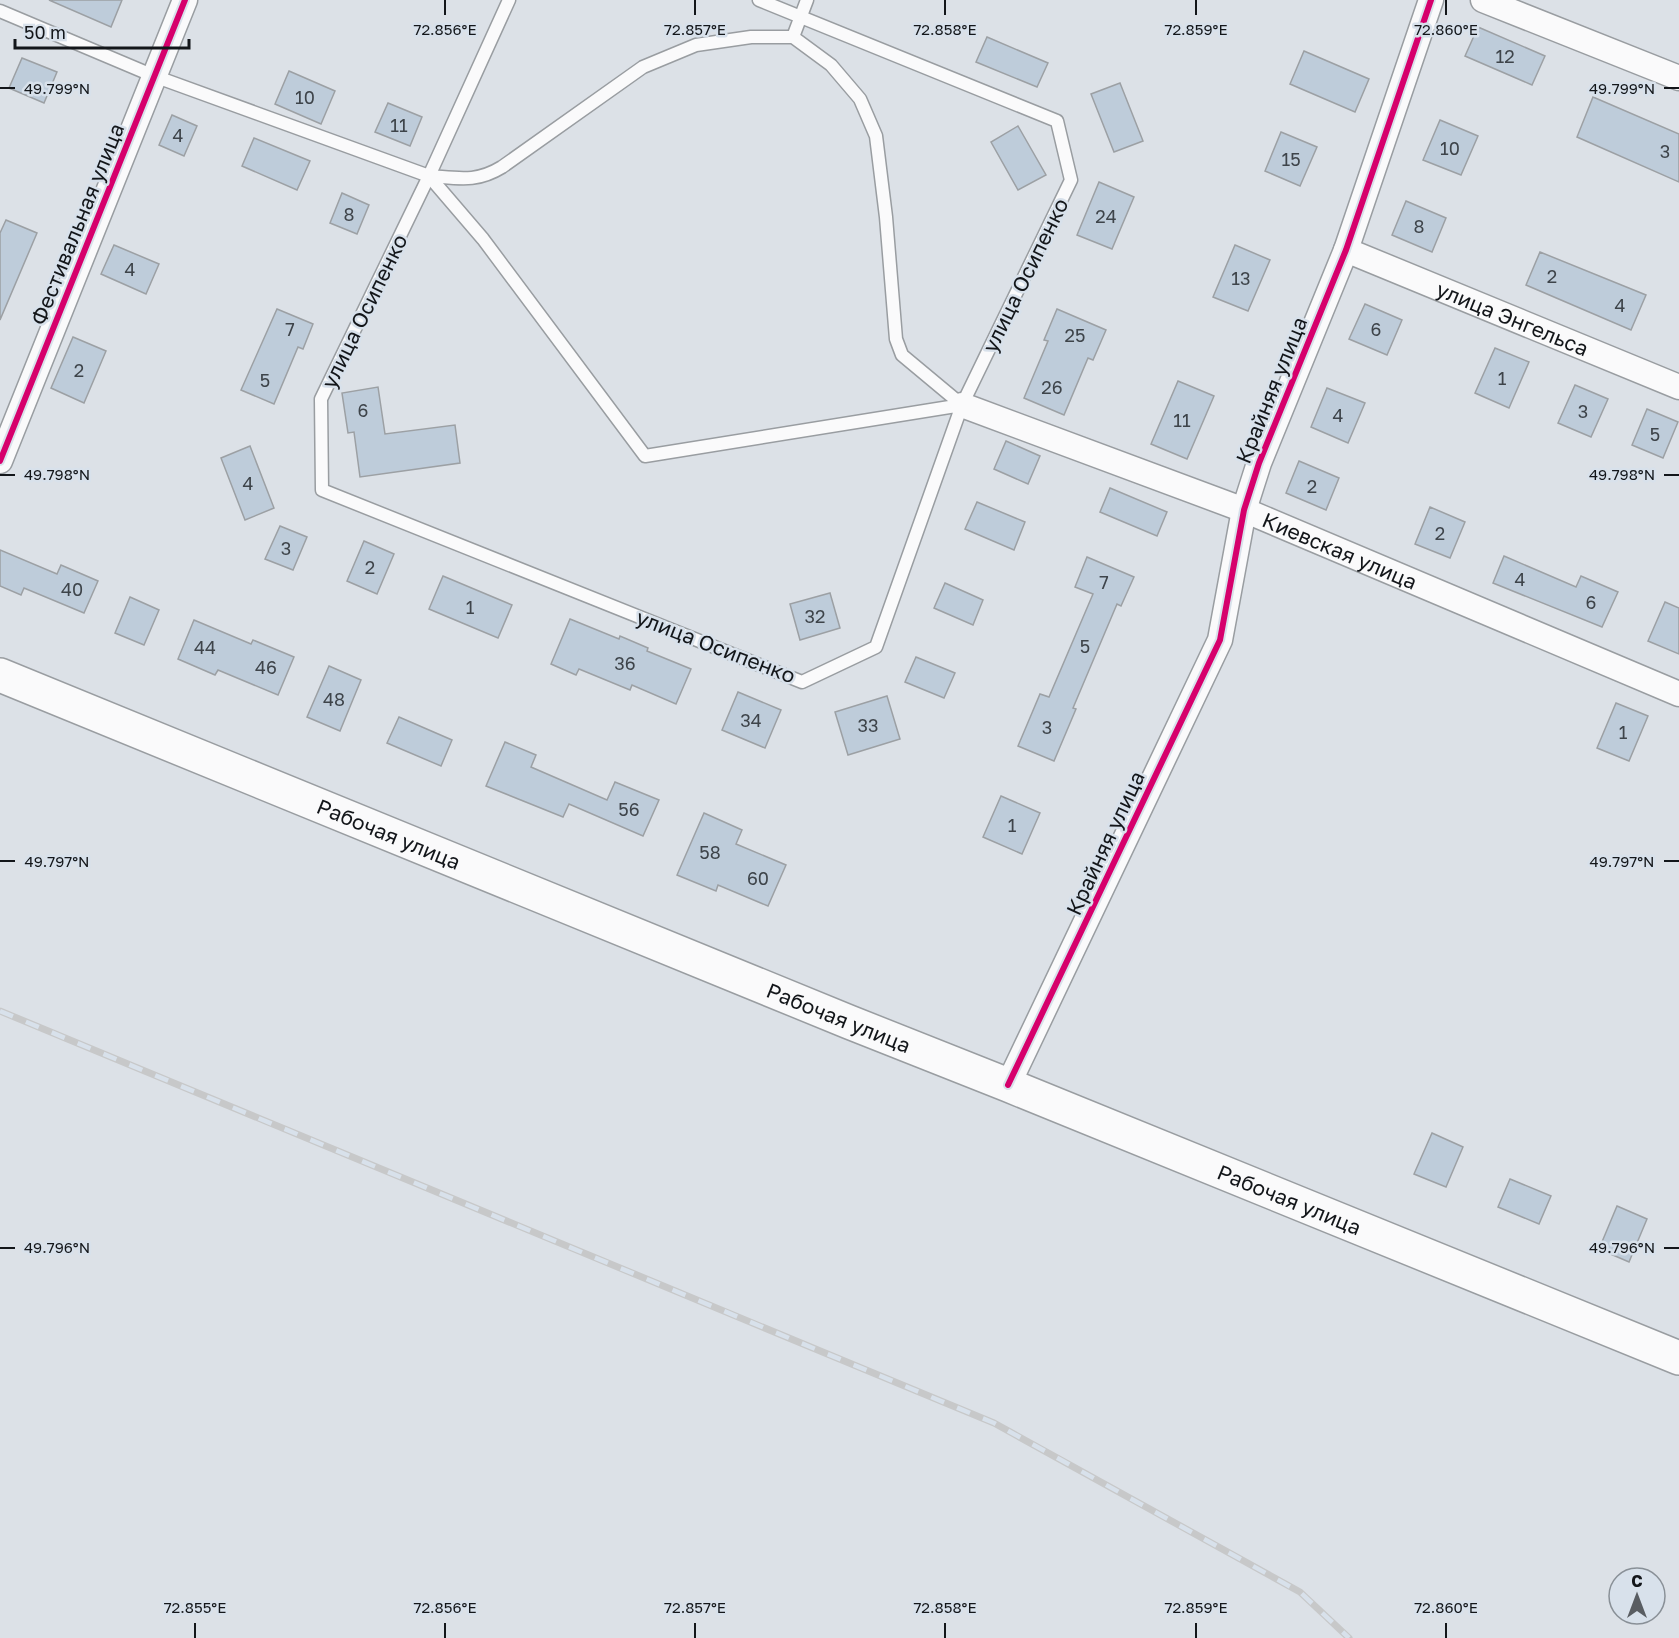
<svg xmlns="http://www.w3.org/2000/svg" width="1679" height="1638" font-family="'Golos Text',sans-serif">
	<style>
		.building { fill: #beccda; stroke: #9ca0a4; stroke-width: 1.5 }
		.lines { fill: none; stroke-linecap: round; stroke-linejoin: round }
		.lane-casing { stroke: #999da1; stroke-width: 15 }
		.street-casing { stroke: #999da1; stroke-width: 27 }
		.secondary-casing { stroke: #999da1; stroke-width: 36 }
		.lane { stroke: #fafafb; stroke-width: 12 }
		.street { stroke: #fafafb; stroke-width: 24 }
		.secondary { stroke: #fafafb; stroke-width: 33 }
		.rail-casing { stroke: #c7c8c9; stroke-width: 7 }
		.rail { stroke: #d8e1eb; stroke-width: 4.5; stroke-dasharray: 14; stroke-linecap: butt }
		.cycleway-casing { stroke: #d8e1eb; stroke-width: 10 }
		.cycleway { stroke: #d6006c; stroke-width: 6 }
		.ticks { fill: none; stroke: #13161a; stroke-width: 2 }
		.labels { text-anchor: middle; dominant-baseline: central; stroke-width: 5; stroke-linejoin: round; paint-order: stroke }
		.number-label { font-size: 18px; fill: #3e444a }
		.street-label { font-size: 21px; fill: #13161a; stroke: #d8e1eb }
		.ticks-label { font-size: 15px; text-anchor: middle; fill: #13161a; stroke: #d8e1eb; stroke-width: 5; stroke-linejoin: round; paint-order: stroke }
	</style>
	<rect width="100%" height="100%" fill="#dce1e7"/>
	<g class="building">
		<path d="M 49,0 L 122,0 L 111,27 Z"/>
		<path d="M 1478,27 L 1545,56 L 1532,85 L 1465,56 Z"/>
		<path d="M 987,37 L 1048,63 L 1037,87 L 976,62 Z"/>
		<path d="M 1304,51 L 1369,79 L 1355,112 L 1290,84 Z"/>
		<path d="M 22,58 L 57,72 L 44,103 L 9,88 Z"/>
		<path d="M 289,71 L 335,91 L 321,124 L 275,104 Z"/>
		<path d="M 1120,83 L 1143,141 L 1114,152 L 1091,94 Z"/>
		<path d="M 1593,97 L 1679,134 L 1679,182 L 1577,137 Z"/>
		<path d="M 388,103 L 422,117 L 410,146 L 375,132 Z"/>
		<path d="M 172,115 L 197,126 L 184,156 L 159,145 Z"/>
		<path d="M 1440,120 L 1478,136 L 1461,175 L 1423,160 Z"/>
		<path d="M 1018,126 L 1046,175 L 1018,190 L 991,142 Z"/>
		<path d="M 1281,132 L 1317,147 L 1300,186 L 1265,171 Z"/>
		<path d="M 254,138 L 310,161 L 297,190 L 242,166 Z"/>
		<path d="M 1099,182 L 1134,197 L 1112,249 L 1077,235 Z"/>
		<path d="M 342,193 L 369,205 L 357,234 L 330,223 Z"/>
		<path d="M 1406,201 L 1446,218 L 1432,252 L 1392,235 Z"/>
		<path d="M 6,220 L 37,233 L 0,320 L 0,233 Z"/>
		<path d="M 114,245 L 159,264 L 146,294 L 101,274 Z"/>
		<path d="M 1235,245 L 1270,260 L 1248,311 L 1213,297 Z"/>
		<path d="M 1540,252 L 1646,295 L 1631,330 L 1526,285 Z"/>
		<path d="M 1365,304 L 1402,320 L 1387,355 L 1349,339 Z"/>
		<path d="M 277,309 L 313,324 L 303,349 L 298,347 L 274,404 L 241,390 Z"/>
		<path d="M 1057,309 L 1106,330 L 1093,360 L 1088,358 L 1064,415 L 1024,398 L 1048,341 L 1044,340 Z"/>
		<path d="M 73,337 L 106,351 L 84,403 L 51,388 Z"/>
		<path d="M 1495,348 L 1529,362 L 1509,408 L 1475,393 Z"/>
		<path d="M 1178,381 L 1214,396 L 1187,459 L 1151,444 Z"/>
		<path d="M 1575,385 L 1608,399 L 1591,437 L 1558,423 Z"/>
		<path d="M 378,387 L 385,434 L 455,425 L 460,463 L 360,477 L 354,432 L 348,433 L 342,393 Z"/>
		<path d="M 1327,388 L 1365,403 L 1348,443 L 1311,427 Z"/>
		<path d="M 1647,409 L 1678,422 L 1663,458 L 1632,445 Z"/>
		<path d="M 1006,441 L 1040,456 L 1028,484 L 994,469 Z"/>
		<path d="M 250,446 L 274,508 L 245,520 L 221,458 Z"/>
		<path d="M 1299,461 L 1339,478 L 1326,510 L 1286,493 Z"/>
		<path d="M 1110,488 L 1167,512 L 1157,536 L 1100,512 Z"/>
		<path d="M 977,502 L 1025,522 L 1014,550 L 965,529 Z"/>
		<path d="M 1430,507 L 1465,522 L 1450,558 L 1415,544 Z"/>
		<path d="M 280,526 L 307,537 L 293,570 L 265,559 Z"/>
		<path d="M 364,541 L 394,554 L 377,594 L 347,581 Z"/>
		<path d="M 0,550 L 57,574 L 61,565 L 98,581 L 84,613 L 24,588 L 21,595 L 0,586 Z"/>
		<path d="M 1504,556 L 1576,587 L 1581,576 L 1618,592 L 1602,627 L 1493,583 Z"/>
		<path d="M 1087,557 L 1134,577 L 1121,606 L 1117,604 L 1073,708 L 1076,709 L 1054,761 L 1018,746 L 1040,694 L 1049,697 L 1093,594 L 1075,587 Z"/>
		<path d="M 443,576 L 512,605 L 498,638 L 429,609 Z"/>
		<path d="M 945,583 L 983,600 L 973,625 L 934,608 Z"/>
		<path d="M 830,593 L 840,628 L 800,640 L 790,604 Z"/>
		<path d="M 130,597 L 159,610 L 144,645 L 115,633 Z"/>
		<path d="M 1665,602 L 1679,608 L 1679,654 L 1648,641 Z"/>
		<path d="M 570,619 L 619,639 L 620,636 L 648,648 L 647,651 L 691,669 L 676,704 L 632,685 L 630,690 L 579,669 L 576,675 L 551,664 Z"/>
		<path d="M 194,620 L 251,644 L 253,640 L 294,657 L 278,695 L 218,670 L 215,675 L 178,659 Z"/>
		<path d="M 916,657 L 955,673 L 944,698 L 905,682 Z"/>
		<path d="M 329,666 L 361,680 L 340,731 L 307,717 Z"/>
		<path d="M 738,692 L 781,710 L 765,748 L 722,730 Z"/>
		<path d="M 887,696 L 900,739 L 848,755 L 835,712 Z"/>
		<path d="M 1616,703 L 1648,716 L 1629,761 L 1597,748 Z"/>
		<path d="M 399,717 L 452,740 L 441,766 L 387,743 Z"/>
		<path d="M 505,742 L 536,755 L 531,767 L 607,800 L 615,782 L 659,800 L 643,836 L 569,804 L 563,817 L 486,786 Z"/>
		<path d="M 1001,796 L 1040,813 L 1022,854 L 983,837 Z"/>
		<path d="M 704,813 L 742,830 L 736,844 L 786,865 L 768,906 L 718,885 L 716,891 L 677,875 Z"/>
		<path d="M 1432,1133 L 1463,1147 L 1446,1187 L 1414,1174 Z"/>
		<path d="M 1510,1179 L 1551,1196 L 1539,1224 L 1498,1207 Z"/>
		<path d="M 1617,1206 L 1647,1219 L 1629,1262 L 1599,1249 Z"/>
	</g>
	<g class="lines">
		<defs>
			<g id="lane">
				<path d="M 509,0 L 429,176 L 321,399 L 322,490 L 802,682 L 876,647 L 962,405 L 1071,180 L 1057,121 L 759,0"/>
				<path d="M 0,11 L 154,76 L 429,176 C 458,178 476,183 502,167 L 643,67 L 696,45 L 751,37 L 793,37 L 831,65 L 860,99 L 876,136 L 886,217 L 896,339 L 902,355 L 962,405"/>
				<path d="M 793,37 L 807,0"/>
				<path d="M 429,176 L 483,239 L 645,456 L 962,405"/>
			</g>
			<g id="street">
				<path d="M 1483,0 L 1679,78"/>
				<path id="s1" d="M 1346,250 L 1679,387"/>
				<path id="s2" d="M 962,405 L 1244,510 L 1679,694"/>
				<path d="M 0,461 L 185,0"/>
				<path d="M 1008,1085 L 1220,640 L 1244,510 L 1259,463 L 1346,250 L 1431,0"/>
			</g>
			<g id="secondary">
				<path id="s3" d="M 0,675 L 849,1022 L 1008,1085 L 1679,1358"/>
			</g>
		</defs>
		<use href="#lane" class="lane-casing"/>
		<use href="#street" class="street-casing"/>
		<use href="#secondary" class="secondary-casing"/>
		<use href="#lane" class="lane"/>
		<use href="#street" class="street"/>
		<use href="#secondary" class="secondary"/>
		<defs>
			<path id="rail" d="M 0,1011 L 994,1423 L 1300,1592 L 1349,1638"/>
		</defs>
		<use href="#rail" class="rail-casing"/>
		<use href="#rail" class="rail"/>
		<defs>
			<g id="cycleway">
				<path d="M 0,461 L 185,0"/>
				<path d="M 1008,1085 L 1220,640 L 1244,510 L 1259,463 L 1346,250 L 1431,0"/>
			</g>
		</defs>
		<use href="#cycleway" class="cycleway-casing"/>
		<use href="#cycleway" class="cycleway"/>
	</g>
	<path class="ticks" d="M 445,0 L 445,15M 695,0 L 695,15M 945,0 L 945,15M 1196,0 L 1196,15M 1446,0 L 1446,15M 0,88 L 15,88M 1664,88 L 1679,88M 0,475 L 15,475M 1664,475 L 1679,475M 0,861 L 15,861M 1664,861 L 1679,861M 0,1248 L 15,1248M 1664,1248 L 1679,1248M 195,1623 L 195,1638M 445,1623 L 445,1638M 695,1623 L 695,1638M 945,1623 L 945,1638M 1196,1623 L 1196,1638M 1446,1623 L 1446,1638"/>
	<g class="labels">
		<g class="number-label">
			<text x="1505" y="56">12</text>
			<text x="305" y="97">10</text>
			<text x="399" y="125">11</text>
			<text x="178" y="135">4</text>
			<text x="1450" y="148">10</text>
			<text x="1665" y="151">3</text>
			<text x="1291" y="159">15</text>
			<text x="349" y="214">8</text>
			<text x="1106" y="216">24</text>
			<text x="1419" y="226">8</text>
			<text x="130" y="269">4</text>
			<text x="1552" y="276">2</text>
			<text x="1241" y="278">13</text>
			<text x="1620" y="305">4</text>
			<text x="290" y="329">7</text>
			<text x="1376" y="329">6</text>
			<text x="1075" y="335">25</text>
			<text x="79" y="370">2</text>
			<text x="1502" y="378">1</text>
			<text x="265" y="380">5</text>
			<text x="1052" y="387">26</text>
			<text x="363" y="410">6</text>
			<text x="1583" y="411">3</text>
			<text x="1338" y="415">4</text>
			<text x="1182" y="420">11</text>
			<text x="1655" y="434">5</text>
			<text x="248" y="483">4</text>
			<text x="1312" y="486">2</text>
			<text x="1440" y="533">2</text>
			<text x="286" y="548">3</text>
			<text x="370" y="567">2</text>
			<text x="1520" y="579">4</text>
			<text x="1104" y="582">7</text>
			<text x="72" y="589">40</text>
			<text x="1591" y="602">6</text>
			<text x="470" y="607">1</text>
			<text x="815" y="616">32</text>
			<text x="1085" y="646">5</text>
			<text x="205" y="647">44</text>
			<text x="625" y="663">36</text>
			<text x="266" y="667">46</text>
			<text x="334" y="699">48</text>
			<text x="751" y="720">34</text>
			<text x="868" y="725">33</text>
			<text x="1047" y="727">3</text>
			<text x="1623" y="732">1</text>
			<text x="629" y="809">56</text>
			<text x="1012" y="825">1</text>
			<text x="710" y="852">58</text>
			<text x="758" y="878">60</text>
		</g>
		<g class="street-label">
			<text transform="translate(77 224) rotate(-68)">Фестивальная улица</text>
			<text transform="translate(1025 275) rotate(-64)">улица Осипенко</text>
			<text transform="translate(364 311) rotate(-64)">улица Осипенко</text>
			<text stroke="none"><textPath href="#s1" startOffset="180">улица Энгельса</textPath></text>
			<text transform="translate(1271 390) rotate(-68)">Крайняя улица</text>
			<text stroke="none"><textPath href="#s2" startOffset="405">Киевская улица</textPath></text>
			<text transform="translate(716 646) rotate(21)">улица Осипенко</text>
			<text stroke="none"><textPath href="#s3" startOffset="420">Рабочая улица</textPath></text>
			<text transform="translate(1105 843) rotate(-65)">Крайняя улица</text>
			<text stroke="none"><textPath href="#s3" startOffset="906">Рабочая улица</textPath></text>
			<text stroke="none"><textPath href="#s3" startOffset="1392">Рабочая улица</textPath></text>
		</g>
	</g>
	<g class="ticks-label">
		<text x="445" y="35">72.856°E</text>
		<text x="695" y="35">72.857°E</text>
		<text x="945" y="35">72.858°E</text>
		<text x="1196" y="35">72.859°E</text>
		<text x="1446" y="35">72.860°E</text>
		<text x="57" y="94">49.799°N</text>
		<text x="1622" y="94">49.799°N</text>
		<text x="57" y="480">49.798°N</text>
		<text x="1622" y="480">49.798°N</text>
		<text x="57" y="867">49.797°N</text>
		<text x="1622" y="867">49.797°N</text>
		<text x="57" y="1253">49.796°N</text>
		<text x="1622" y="1253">49.796°N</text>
		<text x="195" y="1613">72.855°E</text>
		<text x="445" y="1613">72.856°E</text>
		<text x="695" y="1613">72.857°E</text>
		<text x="945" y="1613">72.858°E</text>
		<text x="1196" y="1613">72.859°E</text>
		<text x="1446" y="1613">72.860°E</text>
	</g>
	<g transform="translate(1637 1596)"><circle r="28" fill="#d8e1eb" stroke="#899097" stroke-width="1.5"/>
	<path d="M0-4.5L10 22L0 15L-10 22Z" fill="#595d62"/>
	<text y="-9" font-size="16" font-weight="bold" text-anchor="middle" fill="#13161a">С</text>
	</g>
	<path d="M15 39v9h174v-9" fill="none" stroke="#13161a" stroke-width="3"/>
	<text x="24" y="39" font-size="18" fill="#13161a" stroke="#d8e1eb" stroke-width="4.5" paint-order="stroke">50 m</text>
</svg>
